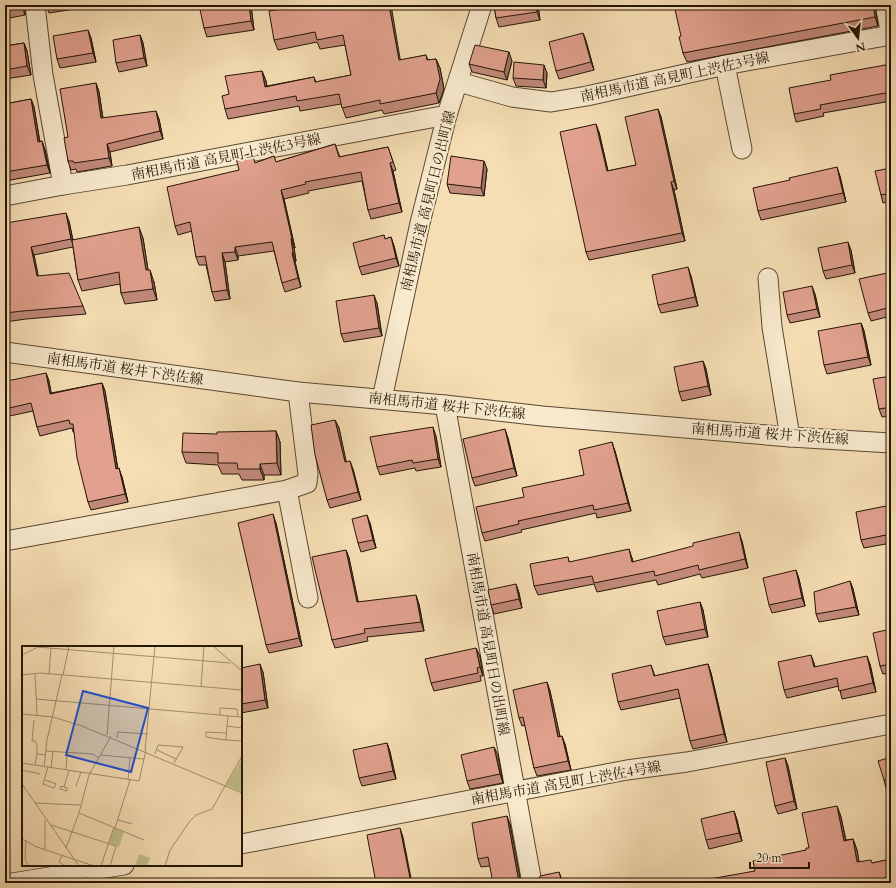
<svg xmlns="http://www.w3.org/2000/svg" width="896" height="888" font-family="Cardo,'Noto Serif JP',serif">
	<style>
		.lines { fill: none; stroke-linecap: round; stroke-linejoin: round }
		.minor-casing { stroke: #594732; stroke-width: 21 }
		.minor { stroke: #f9eace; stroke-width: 19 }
		.wall { fill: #c28a7a; stroke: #251507 }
		.shaded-wall { fill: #9e7163; stroke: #251507 }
		.building { fill: #e1a18e; stroke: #251507 }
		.labels { text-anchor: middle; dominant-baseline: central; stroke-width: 4; stroke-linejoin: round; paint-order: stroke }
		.street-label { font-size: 14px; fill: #251507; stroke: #f9eace }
		.inset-road { fill: none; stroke: #a28e6f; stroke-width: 1 }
		.view { fill: #1d4ed8; fill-opacity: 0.15; stroke: #1d4ed8; stroke-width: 2 }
		.inset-edge { fill: none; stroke: #251507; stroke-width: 2 }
	</style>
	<rect width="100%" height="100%" fill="#f6deb4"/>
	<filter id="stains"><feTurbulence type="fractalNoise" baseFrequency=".005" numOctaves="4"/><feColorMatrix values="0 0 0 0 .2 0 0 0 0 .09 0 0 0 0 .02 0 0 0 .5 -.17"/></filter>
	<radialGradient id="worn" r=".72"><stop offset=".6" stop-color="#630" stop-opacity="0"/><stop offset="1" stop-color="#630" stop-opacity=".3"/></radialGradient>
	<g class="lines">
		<defs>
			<g id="minor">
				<path d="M 35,5 L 43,75 L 63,185"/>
				<path d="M 885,5 L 891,35"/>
				<path d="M 725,65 L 742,149"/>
				<path d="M 459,82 L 512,97 L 551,102 L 587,96 L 725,65 L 891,35"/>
				<path d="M 5,196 L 63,185 L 127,175 L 447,115"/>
				<path d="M 768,278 L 772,327 L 790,437"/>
				<path d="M 5,352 L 298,392 L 445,405 L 542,416 L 790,437 L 891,443"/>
				<path d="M 382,399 L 420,223 L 447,115 L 482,5"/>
				<path d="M 445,405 L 532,883"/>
				<path d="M 287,490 L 308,598"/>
				<path d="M 5,541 L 287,490 L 307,483 L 308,474 L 298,392"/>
				<path d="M 241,844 L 627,770 L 687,762 L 891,724"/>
				<path d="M 12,883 L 124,865"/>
			</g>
		</defs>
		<use href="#minor" class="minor-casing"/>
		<use href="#minor" class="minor"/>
	</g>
	<g class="wall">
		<path d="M 5,5 L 25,5 L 25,15 L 5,19 Z"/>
		<path d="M 46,5 L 81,5 L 81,8 L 49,13 Z"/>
		<path d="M 251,5 L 254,30 L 207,37 L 204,28 Z"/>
		<path d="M 303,5 L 401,60 L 426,55 L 428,60 L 436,59 L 440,68 L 444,89 L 439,103 L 384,114 L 382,110 L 346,118 L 341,104 L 300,111 L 299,106 L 228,119 L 225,109 L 229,94 L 262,71 L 266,81 L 267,86 L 314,77 L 316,82 L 351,75 L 345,45 L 320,49 L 317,42 L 278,50 L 274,40 Z"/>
		<path d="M 494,5 L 538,5 L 540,20 L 499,27 L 496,18 Z"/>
		<path d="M 875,5 L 878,26 L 687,62 L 683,53 L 681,36 Z"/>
		<path d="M 583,33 L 586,41 L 594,70 L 559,79 L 556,71 Z"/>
		<path d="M 140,35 L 143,43 L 147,66 L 119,72 L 116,63 Z"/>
		<path d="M 91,38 L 96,62 L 60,68 L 57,59 Z"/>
		<path d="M 24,43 L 27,51 L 31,75 L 5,79 L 5,46 Z"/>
		<path d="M 512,61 L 507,80 L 472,72 L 469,64 Z"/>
		<path d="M 891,64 L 891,101 L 823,113 L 824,116 L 796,122 L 794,114 L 831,80 Z"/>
		<path d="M 547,73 L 546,88 L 516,86 L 513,78 Z"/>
		<path d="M 96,83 L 99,92 L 103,118 L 159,119 L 163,139 L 110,152 L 112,166 L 77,172 L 76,169 L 71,170 L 68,161 L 68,137 Z"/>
		<path d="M 31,99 L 34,107 L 40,142 L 42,141 L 45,150 L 50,173 L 5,181 L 5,104 Z"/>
		<path d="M 658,109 L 661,117 L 677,189 L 674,190 L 685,241 L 589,260 L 586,252 L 599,132 L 608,171 L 636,165 Z"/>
		<path d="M 335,144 L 340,157 L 388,147 L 396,170 L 393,171 L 402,212 L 371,219 L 368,210 L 362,181 L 308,191 L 309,193 L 284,199 L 295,248 L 294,248 L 296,261 L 295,262 L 301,287 L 285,292 L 282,283 L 274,251 L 238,256 L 238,260 L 225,262 L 230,299 L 215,301 L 212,292 L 206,265 L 199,265 L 196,257 L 192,231 L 178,235 L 175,226 L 239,170 L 256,163 L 274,156 L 276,162 Z"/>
		<path d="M 891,168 L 891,201 L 883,203 L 881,195 Z"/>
		<path d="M 487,169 L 484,196 L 450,193 L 447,184 Z"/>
		<path d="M 840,176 L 846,202 L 761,220 L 758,211 L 790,180 Z"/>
		<path d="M 5,216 L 7,223 L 69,221 L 73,240 L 143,238 L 148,270 L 154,282 L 157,300 L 125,304 L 121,293 L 120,284 L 82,291 L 78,280 L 73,247 L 34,255 L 38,276 L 83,306 L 86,314 L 26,319 L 5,322 Z"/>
		<path d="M 384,235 L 385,239 L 391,237 L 394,246 L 399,266 L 362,275 L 359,267 Z"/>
		<path d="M 851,250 L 855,273 L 826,279 L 823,271 Z"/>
		<path d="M 691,276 L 698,306 L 661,313 L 658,305 Z"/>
		<path d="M 891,283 L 891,316 L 871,321 L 868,313 Z"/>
		<path d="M 815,294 L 820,317 L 790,323 L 787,315 Z"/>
		<path d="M 377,303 L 382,336 L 344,342 L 341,334 Z"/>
		<path d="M 861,323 L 864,331 L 871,365 L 827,374 L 824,365 Z"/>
		<path d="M 703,361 L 706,369 L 711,395 L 682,401 L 679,392 Z"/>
		<path d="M 46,373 L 49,381 L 51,393 L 102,383 L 105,391 L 118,469 L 122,477 L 128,502 L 91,510 L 88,502 L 74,432 L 73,432 L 72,428 L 40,436 L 37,427 L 33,411 L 5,417 L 5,389 Z"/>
		<path d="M 891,376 L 891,416 L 882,417 L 879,409 Z"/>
		<path d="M 335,420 L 339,428 L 346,462 L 353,469 L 361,500 L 330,508 L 327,500 Z"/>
		<path d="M 276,431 L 280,442 L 281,475 L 264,475 L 264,480 L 242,480 L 239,474 L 222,474 L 218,465 L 186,463 L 182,452 L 217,434 Z"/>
		<path d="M 436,436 L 441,467 L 416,471 L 415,468 L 380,475 L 377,467 Z"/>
		<path d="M 508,438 L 517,476 L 475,486 L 472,478 Z"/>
		<path d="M 615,451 L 631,511 L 597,518 L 596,513 L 521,530 L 522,532 L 485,541 L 482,533 L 524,497 L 584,475 Z"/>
		<path d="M 891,505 L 891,543 L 864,548 L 861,540 Z"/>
		<path d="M 276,523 L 302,646 L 269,653 L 266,645 Z"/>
		<path d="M 370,523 L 376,548 L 361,552 L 358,543 Z"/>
		<path d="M 742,541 L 748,568 L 702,578 L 700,574 L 658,585 L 656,580 L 597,592 L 594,584 L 538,595 L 534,586 L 568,557 L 569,562 L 632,558 L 633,562 Z"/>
		<path d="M 346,550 L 349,558 L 358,602 L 419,604 L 424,631 L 367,637 L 368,641 L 335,648 L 332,640 Z"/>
		<path d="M 796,570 L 799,579 L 805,606 L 772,613 L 769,605 Z"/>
		<path d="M 850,581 L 853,589 L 859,615 L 819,622 L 816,614 Z"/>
		<path d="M 516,584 L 519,593 L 522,608 L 494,614 L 491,605 Z"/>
		<path d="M 700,602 L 703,610 L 708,637 L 666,645 L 663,637 Z"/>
		<path d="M 891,629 L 891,673 L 883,674 L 880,666 Z"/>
		<path d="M 480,656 L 483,676 L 480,676 L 481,681 L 434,691 L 431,683 Z"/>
		<path d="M 814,663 L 815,667 L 870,664 L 876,692 L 842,699 L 839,686 L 787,698 L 784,690 Z"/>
		<path d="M 708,664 L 711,673 L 727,742 L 693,749 L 690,741 L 680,698 L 621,710 L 618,702 L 651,665 L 655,676 Z"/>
		<path d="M 241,668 L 263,672 L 268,708 L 241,713 Z"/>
		<path d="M 547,682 L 550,691 L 560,737 L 565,744 L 571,770 L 537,776 L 534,768 L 525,725 L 522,726 L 519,718 Z"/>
		<path d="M 387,743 L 390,752 L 396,779 L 362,786 L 359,778 Z"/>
		<path d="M 498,755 L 503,783 L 470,789 L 467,781 Z"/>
		<path d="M 891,757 L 891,786 L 886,788 L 884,780 Z"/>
		<path d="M 785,758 L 788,766 L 797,809 L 778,814 L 775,806 Z"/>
		<path d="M 837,806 L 841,817 L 846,840 L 853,839 L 857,850 L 859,862 L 872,863 L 891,859 L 891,883 L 705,883 L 755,871 L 806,850 L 809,848 Z"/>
		<path d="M 734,811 L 737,820 L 742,841 L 709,849 L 706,840 Z"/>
		<path d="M 510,824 L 520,879 L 490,866 L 481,867 L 478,859 Z"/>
	</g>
	<g class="shaded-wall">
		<path d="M 22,5 L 25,5 L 25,15 L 22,6 Z"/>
		<path d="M 249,5 L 251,5 L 254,30 L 251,21 Z"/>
		<path d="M 389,5 L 391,5 L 402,70 L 399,60 Z"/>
		<path d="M 536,5 L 538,5 L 540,20 L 537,12 Z"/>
		<path d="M 873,5 L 875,5 L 878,26 L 875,17 Z"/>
		<path d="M 88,30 L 91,38 L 96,62 L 93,53 Z"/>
		<path d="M 583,33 L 586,41 L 594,70 L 591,62 Z"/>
		<path d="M 140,35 L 143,43 L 147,66 L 144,58 Z"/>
		<path d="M 24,43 L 27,51 L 31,75 L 27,66 Z"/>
		<path d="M 509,52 L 512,61 L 507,80 L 504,72 Z"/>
		<path d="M 436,59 L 440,68 L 444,89 L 439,103 L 436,93 Z"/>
		<path d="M 544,65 L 547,73 L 546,88 L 543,80 Z"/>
		<path d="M 262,71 L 266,81 L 268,97 L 265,87 Z"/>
		<path d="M 96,83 L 99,92 L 104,126 L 101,118 Z"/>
		<path d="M 31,99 L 34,107 L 41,150 L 38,142 Z"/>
		<path d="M 658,109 L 661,117 L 677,189 L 674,181 Z"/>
		<path d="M 156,111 L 159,119 L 163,139 L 160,131 Z"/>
		<path d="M 596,124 L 599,132 L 610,180 L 607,171 Z"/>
		<path d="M 42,141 L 45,150 L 50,173 L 47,165 Z"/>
		<path d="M 107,144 L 110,152 L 112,166 L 109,158 Z"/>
		<path d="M 484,161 L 487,169 L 484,196 L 481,188 Z"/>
		<path d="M 390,163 L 393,171 L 402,212 L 399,203 Z"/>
		<path d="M 837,167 L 840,176 L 846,202 L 843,193 Z"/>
		<path d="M 671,182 L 674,190 L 685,241 L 682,233 Z"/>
		<path d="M 281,190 L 284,199 L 295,248 L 292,239 Z"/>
		<path d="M 66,213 L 69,221 L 74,247 L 71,239 Z"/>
		<path d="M 139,227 L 143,238 L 150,282 L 146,270 Z"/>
		<path d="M 391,237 L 394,246 L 399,266 L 396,258 Z"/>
		<path d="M 291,239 L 294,248 L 296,261 L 293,253 Z"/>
		<path d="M 848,242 L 851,250 L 855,273 L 852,265 Z"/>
		<path d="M 31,247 L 34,255 L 40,284 L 37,276 Z"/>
		<path d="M 235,247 L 238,256 L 238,260 L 235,252 Z"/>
		<path d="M 222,253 L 225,262 L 230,299 L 227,290 Z"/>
		<path d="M 292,253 L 295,262 L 301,287 L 298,278 Z"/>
		<path d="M 688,267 L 691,276 L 698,306 L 695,297 Z"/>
		<path d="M 150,270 L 154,282 L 157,300 L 153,289 Z"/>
		<path d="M 812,286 L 815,294 L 820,317 L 817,309 Z"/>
		<path d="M 374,295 L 377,303 L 382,336 L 379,328 Z"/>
		<path d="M 861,323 L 864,331 L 871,365 L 868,357 Z"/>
		<path d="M 703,361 L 706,369 L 711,395 L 708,386 Z"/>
		<path d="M 46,373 L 49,381 L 53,402 L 50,394 Z"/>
		<path d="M 102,383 L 105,391 L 119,477 L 116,469 Z"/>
		<path d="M 335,420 L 339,428 L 348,470 L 345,462 Z"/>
		<path d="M 433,427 L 436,436 L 441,467 L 438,459 Z"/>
		<path d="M 505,429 L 508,438 L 517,476 L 514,468 Z"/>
		<path d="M 276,431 L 280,442 L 281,475 L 277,463 Z"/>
		<path d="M 612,442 L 615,451 L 631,511 L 628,503 Z"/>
		<path d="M 350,461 L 353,469 L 361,500 L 358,492 Z"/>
		<path d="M 260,464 L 264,475 L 264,480 L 260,469 Z"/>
		<path d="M 119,468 L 122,477 L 128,502 L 125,494 Z"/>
		<path d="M 273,514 L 276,523 L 302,646 L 299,638 Z"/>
		<path d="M 367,515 L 370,523 L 376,548 L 373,540 Z"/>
		<path d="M 739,532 L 742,541 L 748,568 L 745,559 Z"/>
		<path d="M 629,549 L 632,558 L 635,570 L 632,562 Z"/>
		<path d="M 346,550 L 349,558 L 360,610 L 357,602 Z"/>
		<path d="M 796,570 L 799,579 L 805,606 L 802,598 Z"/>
		<path d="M 850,581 L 853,589 L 859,615 L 856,607 Z"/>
		<path d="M 516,584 L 519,593 L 522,608 L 519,599 Z"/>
		<path d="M 416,595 L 419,604 L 424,631 L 421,622 Z"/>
		<path d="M 700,602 L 703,610 L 708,637 L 705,629 Z"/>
		<path d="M 476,648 L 480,656 L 483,676 L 480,667 Z"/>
		<path d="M 811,655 L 814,663 L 817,676 L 814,667 Z"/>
		<path d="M 867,656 L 870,664 L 876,692 L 873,683 Z"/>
		<path d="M 260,664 L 263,672 L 268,708 L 265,700 Z"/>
		<path d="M 708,664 L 711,673 L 727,742 L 724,734 Z"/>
		<path d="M 547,682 L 550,691 L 562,745 L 558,737 Z"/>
		<path d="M 562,736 L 565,744 L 571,770 L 568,761 Z"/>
		<path d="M 387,743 L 390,752 L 396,779 L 393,771 Z"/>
		<path d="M 494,747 L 498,755 L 503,783 L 500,774 Z"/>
		<path d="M 785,758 L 788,766 L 797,809 L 794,801 Z"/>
		<path d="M 837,806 L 841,817 L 848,852 L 844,841 Z"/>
		<path d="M 734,811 L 737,820 L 742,841 L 739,833 Z"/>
		<path d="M 507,816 L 510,824 L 521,883 L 518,877 Z"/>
		<path d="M 400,828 L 403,837 L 412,883 L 411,883 Z"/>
		<path d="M 853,839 L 857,850 L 861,873 L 857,862 Z"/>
		<path d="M 559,872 L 562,880 L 563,883 L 562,883 Z"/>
	</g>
	<g class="building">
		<path d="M 5,5 L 22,5 L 22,6 L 5,10 Z"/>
		<path d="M 199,5 L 249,5 L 251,21 L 204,28 Z"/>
		<path d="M 303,5 L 389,5 L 399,60 L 426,55 L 427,60 L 436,59 L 440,79 L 436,93 L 380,104 L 380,100 L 342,108 L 339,94 L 297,101 L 296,96 L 225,109 L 222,96 L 229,94 L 225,76 L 262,71 L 265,87 L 314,77 L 315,82 L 351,75 L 343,35 L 317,40 L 315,32 L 274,40 L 269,11 Z"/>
		<path d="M 494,5 L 536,5 L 537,12 L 496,18 Z"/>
		<path d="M 674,5 L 873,5 L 875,17 L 683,53 L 679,37 L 681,36 Z"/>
		<path d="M 88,30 L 93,53 L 57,59 L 53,36 Z"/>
		<path d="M 583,33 L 591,62 L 556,71 L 549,42 Z"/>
		<path d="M 140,35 L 144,58 L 116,63 L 113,40 Z"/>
		<path d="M 24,43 L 27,66 L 5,70 L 5,46 Z"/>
		<path d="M 475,45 L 509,52 L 504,72 L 469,64 Z"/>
		<path d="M 514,62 L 544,65 L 543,80 L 513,78 Z"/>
		<path d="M 891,64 L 891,92 L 820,105 L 821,109 L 794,114 L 789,88 L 831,80 L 830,75 Z"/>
		<path d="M 96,83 L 101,118 L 156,111 L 160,131 L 107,144 L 109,158 L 74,163 L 73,161 L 68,161 L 64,138 L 68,137 L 60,89 Z"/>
		<path d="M 31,99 L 38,142 L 42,141 L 47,165 L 5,172 L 5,104 Z"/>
		<path d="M 658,109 L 674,181 L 671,182 L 682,233 L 586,252 L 560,132 L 596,124 L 607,171 L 636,165 L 625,117 Z"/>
		<path d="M 335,144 L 339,157 L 388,147 L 393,162 L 390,163 L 399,203 L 368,210 L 361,172 L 305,182 L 306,184 L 281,190 L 292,239 L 291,239 L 293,253 L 292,253 L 298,278 L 282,283 L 272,242 L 235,247 L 235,252 L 222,253 L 227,290 L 212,292 L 205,256 L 196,257 L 190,222 L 175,226 L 167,187 L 239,170 L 236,158 L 252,153 L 255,163 L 274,156 L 276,162 Z"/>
		<path d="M 451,156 L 484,161 L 481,188 L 447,184 Z"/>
		<path d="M 837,167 L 843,193 L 758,211 L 753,188 L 790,180 L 789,178 Z"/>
		<path d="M 891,168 L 891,193 L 881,195 L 875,171 Z"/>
		<path d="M 66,213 L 71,239 L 31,247 L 37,276 L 69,273 L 83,306 L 23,311 L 5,313 L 5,219 L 6,223 Z"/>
		<path d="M 139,227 L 146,270 L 150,270 L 153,289 L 121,293 L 119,272 L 78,280 L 72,240 Z"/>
		<path d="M 384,235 L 385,239 L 391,237 L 396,258 L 359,267 L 353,243 Z"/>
		<path d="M 848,242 L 852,265 L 823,271 L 818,248 Z"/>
		<path d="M 688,267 L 695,297 L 658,305 L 652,275 Z"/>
		<path d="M 887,273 L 891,287 L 891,307 L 868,313 L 859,279 Z"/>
		<path d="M 812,286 L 817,309 L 787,315 L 783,292 Z"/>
		<path d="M 374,295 L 379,328 L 341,334 L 336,301 Z"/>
		<path d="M 861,323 L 868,357 L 824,365 L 818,331 Z"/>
		<path d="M 703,361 L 708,386 L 679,392 L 674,367 Z"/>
		<path d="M 46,373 L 50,394 L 102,383 L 116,469 L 119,468 L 125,494 L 88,502 L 77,458 L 73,424 L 70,424 L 69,420 L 37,427 L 31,403 L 5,409 L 5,389 L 8,388 L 7,381 Z"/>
		<path d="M 891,376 L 891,407 L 879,409 L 873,379 Z"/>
		<path d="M 335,420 L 345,462 L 350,461 L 358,492 L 327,500 L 315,455 L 311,425 Z"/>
		<path d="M 433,427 L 438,459 L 413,463 L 412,460 L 377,467 L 370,437 Z"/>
		<path d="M 505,429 L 514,468 L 472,478 L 463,439 Z"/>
		<path d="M 276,431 L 277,463 L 260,464 L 260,469 L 238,469 L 237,463 L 218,463 L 218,453 L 182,452 L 183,433 L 217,434 L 217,432 Z"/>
		<path d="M 612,442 L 628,503 L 594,510 L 593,505 L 518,521 L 519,524 L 482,533 L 476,507 L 524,497 L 522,488 L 584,475 L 579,450 Z"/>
		<path d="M 891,505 L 891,534 L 861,540 L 856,512 Z"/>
		<path d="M 273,514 L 299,638 L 266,645 L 238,523 Z"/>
		<path d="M 367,515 L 373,540 L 358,543 L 352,519 Z"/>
		<path d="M 739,532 L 745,559 L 699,570 L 698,565 L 655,576 L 654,571 L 594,583 L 592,576 L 534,586 L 530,564 L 568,557 L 569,562 L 629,549 L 632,562 L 693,546 L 693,543 Z"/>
		<path d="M 346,550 L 357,602 L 416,595 L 421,622 L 364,629 L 365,633 L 332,640 L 312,557 Z"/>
		<path d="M 796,570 L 802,598 L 769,605 L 763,578 Z"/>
		<path d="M 850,581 L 856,607 L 816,614 L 814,592 Z"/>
		<path d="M 516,584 L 519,599 L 491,605 L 488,590 Z"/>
		<path d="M 700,602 L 705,629 L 663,637 L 657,611 Z"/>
		<path d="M 891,629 L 891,664 L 880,666 L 873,633 Z"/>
		<path d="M 476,648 L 480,667 L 477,668 L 478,673 L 431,683 L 425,659 Z"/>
		<path d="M 811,655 L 814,667 L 867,656 L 873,683 L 839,691 L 837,678 L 784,690 L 778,662 Z"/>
		<path d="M 260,664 L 265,700 L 241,704 L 241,668 Z"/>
		<path d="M 708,664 L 724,734 L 690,741 L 678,689 L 618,702 L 612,674 L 651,665 L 654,676 Z"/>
		<path d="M 547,682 L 558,737 L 562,736 L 568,761 L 534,768 L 523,717 L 519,718 L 513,690 Z"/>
		<path d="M 387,743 L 393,771 L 359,778 L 353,750 Z"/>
		<path d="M 494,747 L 500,774 L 467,781 L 461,755 Z"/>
		<path d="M 891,757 L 891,778 L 884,780 L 878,761 Z"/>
		<path d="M 785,758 L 794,801 L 775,806 L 766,762 Z"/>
		<path d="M 837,806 L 844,841 L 853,839 L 857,862 L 871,860 L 872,863 L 891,859 L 891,877 L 875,880 L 875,883 L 813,883 L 813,882 L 808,883 L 705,883 L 704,880 L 755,871 L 753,861 L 806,850 L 806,848 L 809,848 L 802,813 Z"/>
		<path d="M 734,811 L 739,833 L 706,840 L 701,819 Z"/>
		<path d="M 507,816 L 518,877 L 523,883 L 493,883 L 488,857 L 478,859 L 472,823 Z"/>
		<path d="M 400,828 L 411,883 L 376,883 L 367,835 Z"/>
		<path d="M 559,872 L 562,883 L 536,883 L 540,876 Z"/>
		<path d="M 87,878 L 88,883 L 71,883 L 71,880 Z"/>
	</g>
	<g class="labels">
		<g class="street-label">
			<text transform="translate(675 77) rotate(-12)">南相馬市道 高見町上渋佐3号線</text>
			<text transform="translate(226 157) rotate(-11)">南相馬市道 高見町上渋佐3号線</text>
			<text transform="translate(428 201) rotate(-76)">南相馬市道 高見町日の出町線</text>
			<text transform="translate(125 369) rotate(8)">南相馬市道 桜井下渋佐線</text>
			<text transform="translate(447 406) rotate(6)">南相馬市道 桜井下渋佐線</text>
			<text transform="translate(770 434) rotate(4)">南相馬市道 桜井下渋佐線</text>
			<text transform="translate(488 644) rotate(80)">南相馬市道 高見町日の出町線</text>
			<text transform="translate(566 783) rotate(-10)">南相馬市道 高見町上渋佐4号線</text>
		</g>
	</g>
	<g transform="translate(22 646)">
		<rect width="220" height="220" fill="#f6deb4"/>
		<path d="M 220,113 L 220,146 L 204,139 ZM 92,182 L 102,186 L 97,201 L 87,197 ZM 117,208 L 128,212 L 125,220 L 113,220 Z" fill="#c2c089"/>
		<path class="inset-road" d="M 191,0 L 220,25M 15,1 L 208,17M 0,9 L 16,1M 13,28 L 15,69M 27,28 L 29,2M 0,29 L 18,27 L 220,44M 41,29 L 47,0M 179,41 L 182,0M 14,53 L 198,69M 0,68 L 31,71 L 60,80 L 220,147M 206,70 L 198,69 L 198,62 L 215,63 L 216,70M 220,71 L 206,70 L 205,80 L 220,82M 12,74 L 10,95 L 13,95 L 15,99 L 15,108M 205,80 L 204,94 L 220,95M 85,89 L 92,0M 95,92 L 96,86 L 126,88M 204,94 L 184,91 L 184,86 L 204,87M 123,104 L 133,0M 135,104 L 154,113M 24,105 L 71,108 L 77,112M 133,108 L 136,99 L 161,101 L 152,117M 79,109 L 122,113M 0,117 L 117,135 L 124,104M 13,119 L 15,108 L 24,109M 22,121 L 25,94 L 40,29M 29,122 L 31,105M 44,123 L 45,107M 0,124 L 18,128M 23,134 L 34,138 L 32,142 L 21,138 L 26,121M 106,134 L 108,112M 0,138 L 57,220M 54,140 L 59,126M 42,141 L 45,142 L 45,145 L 38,143 L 39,140 L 42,141 L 47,124M 13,157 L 58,159M 57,167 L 122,194M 96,174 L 110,178M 29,179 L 94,200 L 88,220M 93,182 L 108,134M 0,193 L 15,201 L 72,220M 4,194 L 3,213 L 6,220M 44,202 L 57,167 L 67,129 L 89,90M 23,203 L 23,174M 40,209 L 37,216 L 43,220M 79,220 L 92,181M 143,220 L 148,204 L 168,175 L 174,169 L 190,163 L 220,110"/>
		<path class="view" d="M 61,45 L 126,62 L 109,126 L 44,109 Z"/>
		<rect width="220" height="220" class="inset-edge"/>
	</g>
	<rect width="896" height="888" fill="none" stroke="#f6deb4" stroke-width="20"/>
	<rect x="6" y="6" width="884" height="876" fill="none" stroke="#251507" stroke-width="2"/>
	<rect x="10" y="10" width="876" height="868" fill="none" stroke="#251507"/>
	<g transform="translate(858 38) rotate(165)" stroke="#f9eace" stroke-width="3" paint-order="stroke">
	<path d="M0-3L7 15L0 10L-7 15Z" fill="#251507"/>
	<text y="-6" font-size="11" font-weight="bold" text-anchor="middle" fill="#251507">N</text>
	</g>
	<path d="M750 862v6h59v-6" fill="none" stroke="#251507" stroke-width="2"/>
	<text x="756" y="862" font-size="12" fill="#251507" stroke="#f9eace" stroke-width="3" paint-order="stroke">20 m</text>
	<rect width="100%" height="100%" filter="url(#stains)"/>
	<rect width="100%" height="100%" fill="url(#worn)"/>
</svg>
